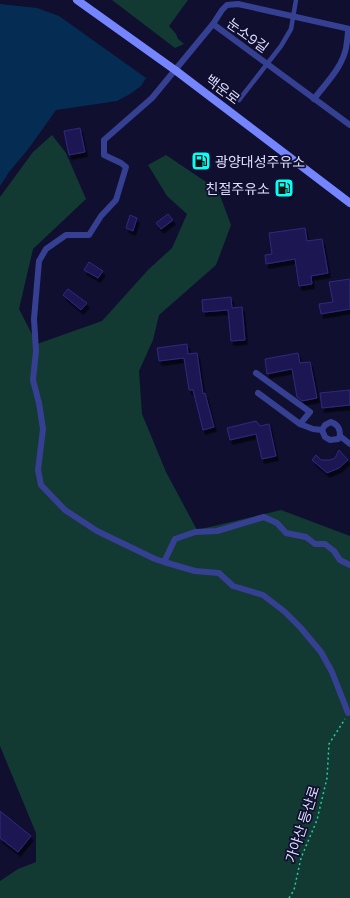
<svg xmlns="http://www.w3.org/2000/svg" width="350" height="898" font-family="Commissioner,'Noto Sans KR',sans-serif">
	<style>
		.green { fill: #123a33 }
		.water { fill: #052d53 }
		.building { fill: #1d1953; stroke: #2e2981; filter: url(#shadow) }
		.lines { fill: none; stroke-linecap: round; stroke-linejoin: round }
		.path { stroke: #24cdaa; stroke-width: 1.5; stroke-dasharray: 2 3; stroke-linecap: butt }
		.pedestrian { stroke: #364093; stroke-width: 4.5 }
		.minor { stroke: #364093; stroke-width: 6 }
		.secondary { stroke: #7585ff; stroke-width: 8 }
		.labels { text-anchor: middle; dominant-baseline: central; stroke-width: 3.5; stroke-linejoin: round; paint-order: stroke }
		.street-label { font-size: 14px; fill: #dedfff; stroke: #100f30 }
		.poi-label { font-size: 14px; fill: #dedfff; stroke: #100f30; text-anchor: start }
	</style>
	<defs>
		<filter id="shadow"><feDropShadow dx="2.5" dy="4.5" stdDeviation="0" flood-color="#0009"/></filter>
	</defs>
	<rect width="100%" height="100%" fill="#100f30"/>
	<g class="green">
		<path d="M 112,0 L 188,0 L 169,26 L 176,34 L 178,39 L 184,44 L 175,48 Z"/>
		<path d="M 52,135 L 66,153 L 86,199 L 33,249 L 19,309 L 37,344 L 102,321 L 148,270 L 172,248 L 187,214 L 167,196 L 148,165 L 166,155 L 218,190 L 231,225 L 216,265 L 159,315 L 153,340 L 139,371 L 142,414 L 166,472 L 197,530 L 281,510 L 350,536 L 350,898 L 0,898 L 0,881 L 18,869 L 36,862 L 36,833 L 0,746 L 0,197 L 33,152 Z"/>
	</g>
	<path class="water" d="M 0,4 L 37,8 L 59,16 L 146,78 L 141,86 L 130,94 L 117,101 L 56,110 L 29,148 L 9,172 L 0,186 Z"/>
	<g class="building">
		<path d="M 80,128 L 85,152 L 69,155 L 64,131 Z"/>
		<path d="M 281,181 L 292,190 L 288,195 L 277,186 Z"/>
		<path d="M 168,214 L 173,220 L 161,229 L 156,223 Z"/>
		<path d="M 130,215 L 137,218 L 133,231 L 126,228 Z"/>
		<path d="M 305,228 L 307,241 L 322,239 L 328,273 L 311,276 L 312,284 L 299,286 L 295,259 L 266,264 L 265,255 L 272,254 L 269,233 Z"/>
		<path d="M 89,262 L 103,271 L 98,278 L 84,270 Z"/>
		<path d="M 350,279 L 350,309 L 321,314 L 319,304 L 333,302 L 329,282 Z"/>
		<path d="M 68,289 L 87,303 L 81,310 L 63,295 Z"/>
		<path d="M 231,297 L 232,308 L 242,307 L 245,340 L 231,341 L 228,310 L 203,312 L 202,300 Z"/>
		<path d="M 187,344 L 188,354 L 197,353 L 203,394 L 205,393 L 214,427 L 203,430 L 193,390 L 189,390 L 184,358 L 159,361 L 157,348 Z"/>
		<path d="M 298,353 L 300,363 L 310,362 L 317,398 L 302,401 L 297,397 L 292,369 L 267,374 L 265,359 Z"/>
		<path d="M 350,390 L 350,405 L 322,408 L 320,393 Z"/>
		<path d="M 256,421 L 260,426 L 269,424 L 276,456 L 262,459 L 256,434 L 230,440 L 227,428 Z"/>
		<path d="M 339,450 L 348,460 L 339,468 L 327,473 L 312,460 L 316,455 L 321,460 L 330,460 L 335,458 Z"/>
		<path d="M 0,811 L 31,836 L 18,852 L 0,838 Z"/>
	</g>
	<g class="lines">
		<path class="path" d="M 289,898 L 294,890 L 301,858 L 317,820 L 327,778 L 329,744 L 345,719"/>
		<path class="pedestrian" d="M 239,100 L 281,46 L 291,29 L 296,0"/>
		<g class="minor">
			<path d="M 213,24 L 350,125"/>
			<path d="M 350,29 L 238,4 L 227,5 L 222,10 L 213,24 L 152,98 L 104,140 L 104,155 L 121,163 L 126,167 L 116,200 L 101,216 L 89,235 L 66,235 L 46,249 L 39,261 L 34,319 L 36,351 L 33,380 L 39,403 L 43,429 L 38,470 L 41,485 L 65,510 L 97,531 L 155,559 L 164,562 L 175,539 L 195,532 L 217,531 L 264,517 L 277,523 L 286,533 L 306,537 L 315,544 L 325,544 L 334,551 L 340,560 L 350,565"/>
			<path d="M 314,99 C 326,83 342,68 346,48 C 347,42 348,35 348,29"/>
			<path d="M 256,373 L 310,412 L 300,424"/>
			<path d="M 258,393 L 300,424 L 313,429 L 322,430"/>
			<path d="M 331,422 C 338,425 340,428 340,436 L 338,439 L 330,440 L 325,437 L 322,430 L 325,425 Z"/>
			<path d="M 340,436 L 350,444"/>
			<path d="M 164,562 L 195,571 L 219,573 L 233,586 L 263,595 L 285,612 L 300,627 L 321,652 L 332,672 L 348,713"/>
		</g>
		<path class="secondary" d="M 77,0 L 175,70 L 350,203"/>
	</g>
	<defs>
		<symbol id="fuel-square" viewBox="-11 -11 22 22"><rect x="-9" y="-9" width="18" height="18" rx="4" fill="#0afff4" stroke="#100f30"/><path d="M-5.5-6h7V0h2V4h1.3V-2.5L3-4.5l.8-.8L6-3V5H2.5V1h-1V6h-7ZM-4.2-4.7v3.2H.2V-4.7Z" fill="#111"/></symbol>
	</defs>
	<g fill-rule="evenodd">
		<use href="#fuel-square" x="190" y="150" width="22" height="22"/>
		<use href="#fuel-square" x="273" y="177" width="22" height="22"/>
	</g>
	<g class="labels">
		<g class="street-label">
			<text transform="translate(248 35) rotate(36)">눈소9길</text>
			<text transform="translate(223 89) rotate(37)">백운로</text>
			<text transform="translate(302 824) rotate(-72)">가야산 등산로</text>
		</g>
		<g class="poi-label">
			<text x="215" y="161">광양대성주유소</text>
			<text x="270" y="188" text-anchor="end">친절주유소</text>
		</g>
	</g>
</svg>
